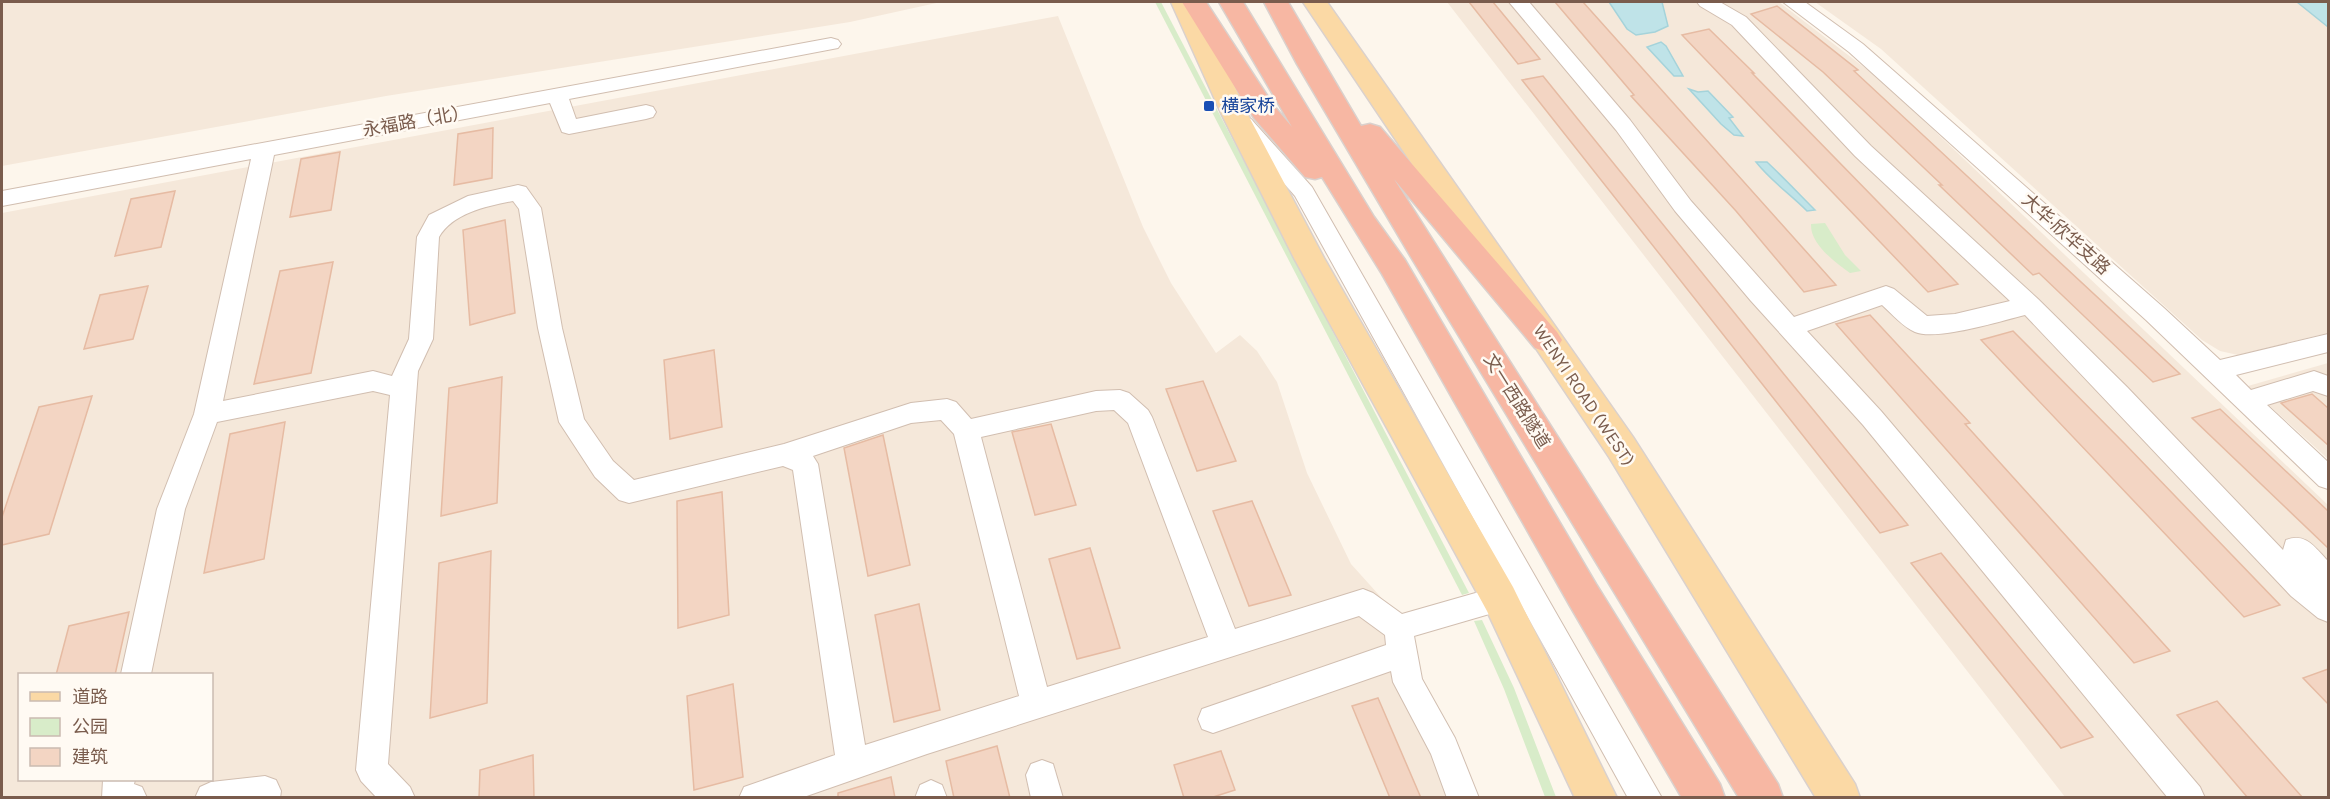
<svg xmlns="http://www.w3.org/2000/svg" width="2330" height="799" font-family="Karla,'Noto Sans SC',sans-serif">
	<style>
		.residential { fill: #f5e8da; fill-rule: evenodd }
		.green { fill: #d8ecc9 }
		.water { fill: #bfe3e8; stroke: #a5d3da; stroke-width: 1.5 }
		.building { fill: #f3d5c3; stroke: #e6bba3; stroke-width: 1.5 }
		.lines { fill: none; stroke-linecap: round; stroke-linejoin: round }
		.minor-casing { stroke: #d1beb0; stroke-width: 2 }
		.major-casing { stroke: #dad1cd; stroke-width: 3 }
		.highway-casing { stroke: #dad1cd; stroke-width: 3 }
		.minor { fill: #fff; fill-rule: evenodd }
		.major { fill: #fbd9a5; fill-rule: evenodd }
		.highway { fill: #f7b7a3; fill-rule: evenodd }
		.transit-dot { fill: #1a4fb4; stroke: #fffaf3; stroke-width: 2 }
		.labels { text-anchor: middle; dominant-baseline: central; stroke-width: 5; stroke-linejoin: round; paint-order: stroke }
		.transit-label { font-size: 18px; fill: #164399; stroke: #fffaf3; text-anchor: start }
		.street-label { font-size: 18px; fill: #7a5c4d; stroke: #fffaf3 }
	</style>
	<rect width="100%" height="100%" fill="#fdf6ec"/>
	<g class="residential">
		<path d="M 2,2 L 941,2 L 850,22 L 386,96 L 2,166 Z"/>
		<path d="M 1447,2 L 1779,2 L 1882,81 L 2328,505 L 2328,797 L 2065,797 Z"/>
		<path d="M 1815,2 L 2328,2 L 2328,333 L 2238,355 L 2220,351 L 2202,340 L 1881,49 Z"/>
		<path d="M 1058,16 L 1143,227 L 1171,283 L 1216,353 L 1240,335 L 1257,351 L 1277,382 L 1307,473 L 1351,564 L 1388,605 L 1478,797 L 2,798 L 2,213 ZM 20,674 L 212,674 L 212,780 L 20,780 Z"/>
		<path d="M 2328,363 L 2328,459 L 2248,386 Z"/>
	</g>
	<g class="green">
		<path d="M 1155,2 L 1161,2 L 1469,593 L 1462,595 Z"/>
		<path d="M 1825,223 L 1845,255 L 1861,271 L 1850,273 C 1835,262 1810,244 1811,224 Z"/>
		<path d="M 1482,620 L 1514,688 L 1556,797 L 1545,797 L 1504,689 L 1474,621 Z"/>
	</g>
	<g class="water">
		<path d="M 1609,2 L 1662,2 L 1668,26 L 1655,32 L 1636,35 L 1627,29 Z"/>
		<path d="M 2297,2 L 2328,2 L 2328,27 Z"/>
		<path d="M 1661,42 L 1666,46 L 1683,76 L 1674,76 L 1647,47 Z"/>
		<path d="M 1689,89 L 1698,92 L 1708,91 L 1733,117 L 1729,118 L 1743,136 L 1734,135 L 1721,124 Z"/>
		<path d="M 1756,162 L 1767,162 C 1784,178 1799,194 1815,210 L 1807,211 C 1790,194 1771,181 1756,162 Z"/>
	</g>
	<g class="building">
		<path d="M 1469,2 L 1493,2 L 1540,59 L 1518,64 Z"/>
		<path d="M 1555,2 L 1583,2 L 1836,285 L 1804,292 L 1736,211 L 1631,96 L 1634,95 Z"/>
		<path d="M 1777,6 L 1858,70 L 1854,71 L 2180,374 L 2153,382 L 2039,273 L 2033,275 L 1939,185 L 1942,185 L 1823,72 L 1751,14 Z"/>
		<path d="M 1709,29 L 1754,73 L 1752,73 L 1958,284 L 1928,292 L 1682,35 Z"/>
		<path d="M 1543,76 L 1783,373 L 1908,525 L 1880,533 L 1522,80 Z"/>
		<path d="M 493,128 L 492,178 L 454,185 L 458,134 Z"/>
		<path d="M 340,152 L 331,210 L 290,217 L 301,159 Z"/>
		<path d="M 175,191 L 161,247 L 115,256 L 131,199 Z"/>
		<path d="M 505,220 L 515,313 L 470,325 L 463,230 Z"/>
		<path d="M 333,262 L 311,373 L 254,384 L 280,271 Z"/>
		<path d="M 148,286 L 133,339 L 84,349 L 100,295 Z"/>
		<path d="M 1870,315 L 1970,423 L 1965,424 L 2170,651 L 2134,663 L 1836,324 Z"/>
		<path d="M 2013,331 L 2124,443 L 2280,605 L 2244,617 L 1981,340 Z"/>
		<path d="M 714,350 L 722,427 L 670,439 L 664,360 Z"/>
		<path d="M 502,377 L 497,503 L 441,516 L 449,388 Z"/>
		<path d="M 1203,381 L 1236,461 L 1197,471 L 1166,389 Z"/>
		<path d="M 2312,394 L 2328,408 L 2328,445 L 2281,403 Z"/>
		<path d="M 92,396 L 49,534 L 2,545 L 2,517 L 39,407 Z"/>
		<path d="M 2220,409 L 2328,511 L 2328,548 L 2192,418 Z"/>
		<path d="M 285,422 L 264,559 L 204,573 L 230,434 Z"/>
		<path d="M 1051,424 L 1076,505 L 1035,515 L 1012,432 Z"/>
		<path d="M 883,435 L 910,565 L 868,576 L 844,448 Z"/>
		<path d="M 722,492 L 729,615 L 678,628 L 677,501 Z"/>
		<path d="M 1252,501 L 1291,595 L 1249,606 L 1213,511 Z"/>
		<path d="M 1090,548 L 1120,648 L 1077,659 L 1049,559 Z"/>
		<path d="M 491,551 L 487,703 L 430,718 L 439,563 Z"/>
		<path d="M 1941,553 L 2093,737 L 2061,748 L 1911,563 Z"/>
		<path d="M 919,604 L 940,710 L 894,722 L 875,615 Z"/>
		<path d="M 129,612 L 115,675 L 56,675 L 69,626 Z"/>
		<path d="M 2328,669 L 2328,704 L 2303,678 Z"/>
		<path d="M 733,684 L 743,777 L 694,790 L 687,696 Z"/>
		<path d="M 1378,698 L 1421,798 L 1390,798 L 1352,706 Z"/>
		<path d="M 2217,701 L 2303,798 L 2248,798 L 2177,715 Z"/>
		<path d="M 997,746 L 1010,798 L 954,798 L 946,761 Z"/>
		<path d="M 1221,751 L 1235,790 L 1210,798 L 1184,798 L 1174,765 Z"/>
		<path d="M 533,755 L 534,798 L 479,798 L 480,770 Z"/>
		<path d="M 891,777 L 895,798 L 838,798 L 838,793 Z"/>
	</g>
	<g class="lines">
		<defs>
			<g id="minor">
				<path d="M 1509,2 L 1529,2 L 1630,120 L 1691,201 L 1794,317 L 1886,286 L 1894,289 L 1927,316 L 1955,314 L 2010,301 L 1855,156 L 1732,25 L 1700,6 L 1697,2 L 1720,2 L 1746,17 L 1871,146 L 2038,299 L 2127,387 L 2283,550 L 2286,540 C 2306,532 2315,548 2328,561 L 2328,622 L 2318,618 L 2291,596 L 2025,315 C 2001,321 1936,341 1915,332 C 1903,327 1892,314 1882,305 L 1807,331 L 1881,411 L 2200,787 L 2205,798 L 2168,798 L 1863,425 L 1751,301 L 1675,211 L 1616,130 Z"/>
				<path d="M 1783,2 L 1805,2 L 1863,44 L 2164,308 L 2220,360 L 2328,334 L 2328,352 L 2236,375 L 2251,390 L 2314,371 L 2328,376 L 2328,396 L 2313,391 L 2267,405 L 2328,462 L 2328,489 L 2319,486 L 2146,320 L 1849,52 Z"/>
				<path d="M 831,38 L 838,40 L 841,44 L 838,48 L 569,99 L 576,119 L 646,105 L 653,107 L 656,112 L 653,117 L 646,119 L 569,134 L 562,132 L 550,103 L 274,155 L 223,401 L 373,371 L 392,376 L 409,339 L 417,237 L 429,215 L 468,196 L 518,185 L 526,187 L 541,208 L 562,328 L 584,419 L 613,461 L 634,480 L 784,444 L 911,403 L 947,399 L 956,402 L 971,419 L 1096,391 L 1120,390 L 1129,393 L 1148,410 L 1152,417 L 1235,629 L 1363,589 L 1373,593 L 1402,614 L 1500,586 L 1510,590 L 1514,599 L 1510,608 L 1414,636 L 1422,679 L 1455,738 L 1479,798 L 1447,798 L 1431,754 L 1393,682 L 1391,671 L 1213,733 L 1202,729 L 1198,719 L 1202,709 L 1386,645 L 1385,635 L 1359,616 L 927,754 L 801,798 L 739,798 L 744,787 L 835,755 L 793,470 L 783,466 L 629,503 L 619,500 L 595,477 L 559,422 L 538,328 L 519,209 L 513,201 C 487,206 453,213 439,237 L 433,339 L 418,371 L 388,764 L 410,787 L 415,798 L 377,798 L 361,781 L 356,770 L 390,395 L 373,391 L 217,422 L 185,509 L 151,674 L 121,674 L 157,509 L 194,414 L 251,159 L 2,206 L 2,191 ZM 1114,410 L 1128,423 L 1208,637 L 1047,687 L 981,437 L 1096,411 ZM 941,420 L 954,434 L 1019,696 L 865,745 L 818,464 L 813,456 L 911,423 Z"/>
				<path d="M 1244,117 L 1251,119 L 1312,187 L 1662,798 L 1628,798 L 1295,196 L 1233,124 L 1237,119 Z"/>
				<path d="M 1042,760 L 1053,764 L 1063,798 L 1031,798 L 1026,775 L 1031,764 Z"/>
				<path d="M 265,776 L 276,780 L 281,791 L 280,798 L 195,798 L 200,787 L 211,782 Z"/>
				<path d="M 103,780 L 135,780 L 134,784 L 142,787 L 147,798 L 102,798 Z"/>
				<path d="M 931,780 L 942,785 L 947,798 L 915,798 L 920,785 Z"/>
			</g>
			<g id="major">
				<path d="M 1171,2 L 1195,2 L 1247,113 L 1324,258 L 1513,587 L 1617,798 L 1575,798 L 1487,611 L 1294,258 L 1221,113 Z"/>
				<path d="M 1303,2 L 1327,2 L 1633,437 L 1855,784 L 1860,798 L 1816,798 L 1609,457 Z"/>
			</g>
			<g id="highway">
				<path d="M 1182,2 L 1206,2 L 1274,106 L 1292,127 L 1219,2 L 1243,2 L 1374,217 L 1405,260 L 1596,584 L 1720,784 L 1725,798 L 1682,798 L 1570,606 L 1382,274 L 1322,177 L 1315,179 L 1305,177 L 1254,118 Z"/>
				<path d="M 1264,2 L 1288,2 L 1361,126 L 1370,124 L 1380,127 L 1557,332 L 1562,340 L 1557,348 L 1546,352 L 1535,348 L 1394,179 L 1778,784 L 1783,798 L 1739,798 L 1411,257 L 1297,64 Z"/>
			</g>
		</defs>
		<use href="#minor" class="minor-casing"/>
		<use href="#major" class="major-casing"/>
		<use href="#highway" class="highway-casing"/>
		<use href="#minor" class="minor"/>
		<use href="#major" class="major"/>
		<use href="#highway" class="highway"/>
	</g>
	<rect class="transit-dot" x="1203" y="100" width="12" height="12" rx="3"/>
	<g class="labels">
		<g class="transit-label">
			<text x="1221" y="106">横家桥</text>
		</g>
		<g class="street-label">
			<text transform="translate(416 121) rotate(-10)">永福路（北）</text>
			<text transform="translate(2066 234) rotate(42)">大华·欣华支路</text>
			<text transform="translate(1584 395) rotate(56)">WENYI ROAD (WEST)</text>
			<text transform="translate(1517 401) rotate(58)">文一西路隧道</text>
		</g>
	</g>
	<rect width="2330" height="799" fill="none" stroke="#7a5c4d" stroke-width="6"/>
	<rect x="18" y="673" width="195" height="108" fill="#fffaf3" stroke="#cabbb1" stroke-width="1.5"/>
	<rect x="30" y="692" width="30" height="9" fill="#fbd9a5" stroke="#cabbb1" stroke-width="1.5"/>
	<text x="72" y="703" font-size="18" fill="#7a5c4d">道路</text>
	<rect x="30" y="718" width="30" height="18" fill="#d8ecc9" stroke="#cabbb1" stroke-width="1.5"/>
	<text x="72" y="733" font-size="18" fill="#7a5c4d">公园</text>
	<rect x="30" y="748" width="30" height="18" fill="#f3d5c3" stroke="#cabbb1" stroke-width="1.5"/>
	<text x="72" y="763" font-size="18" fill="#7a5c4d">建筑</text>
</svg>
